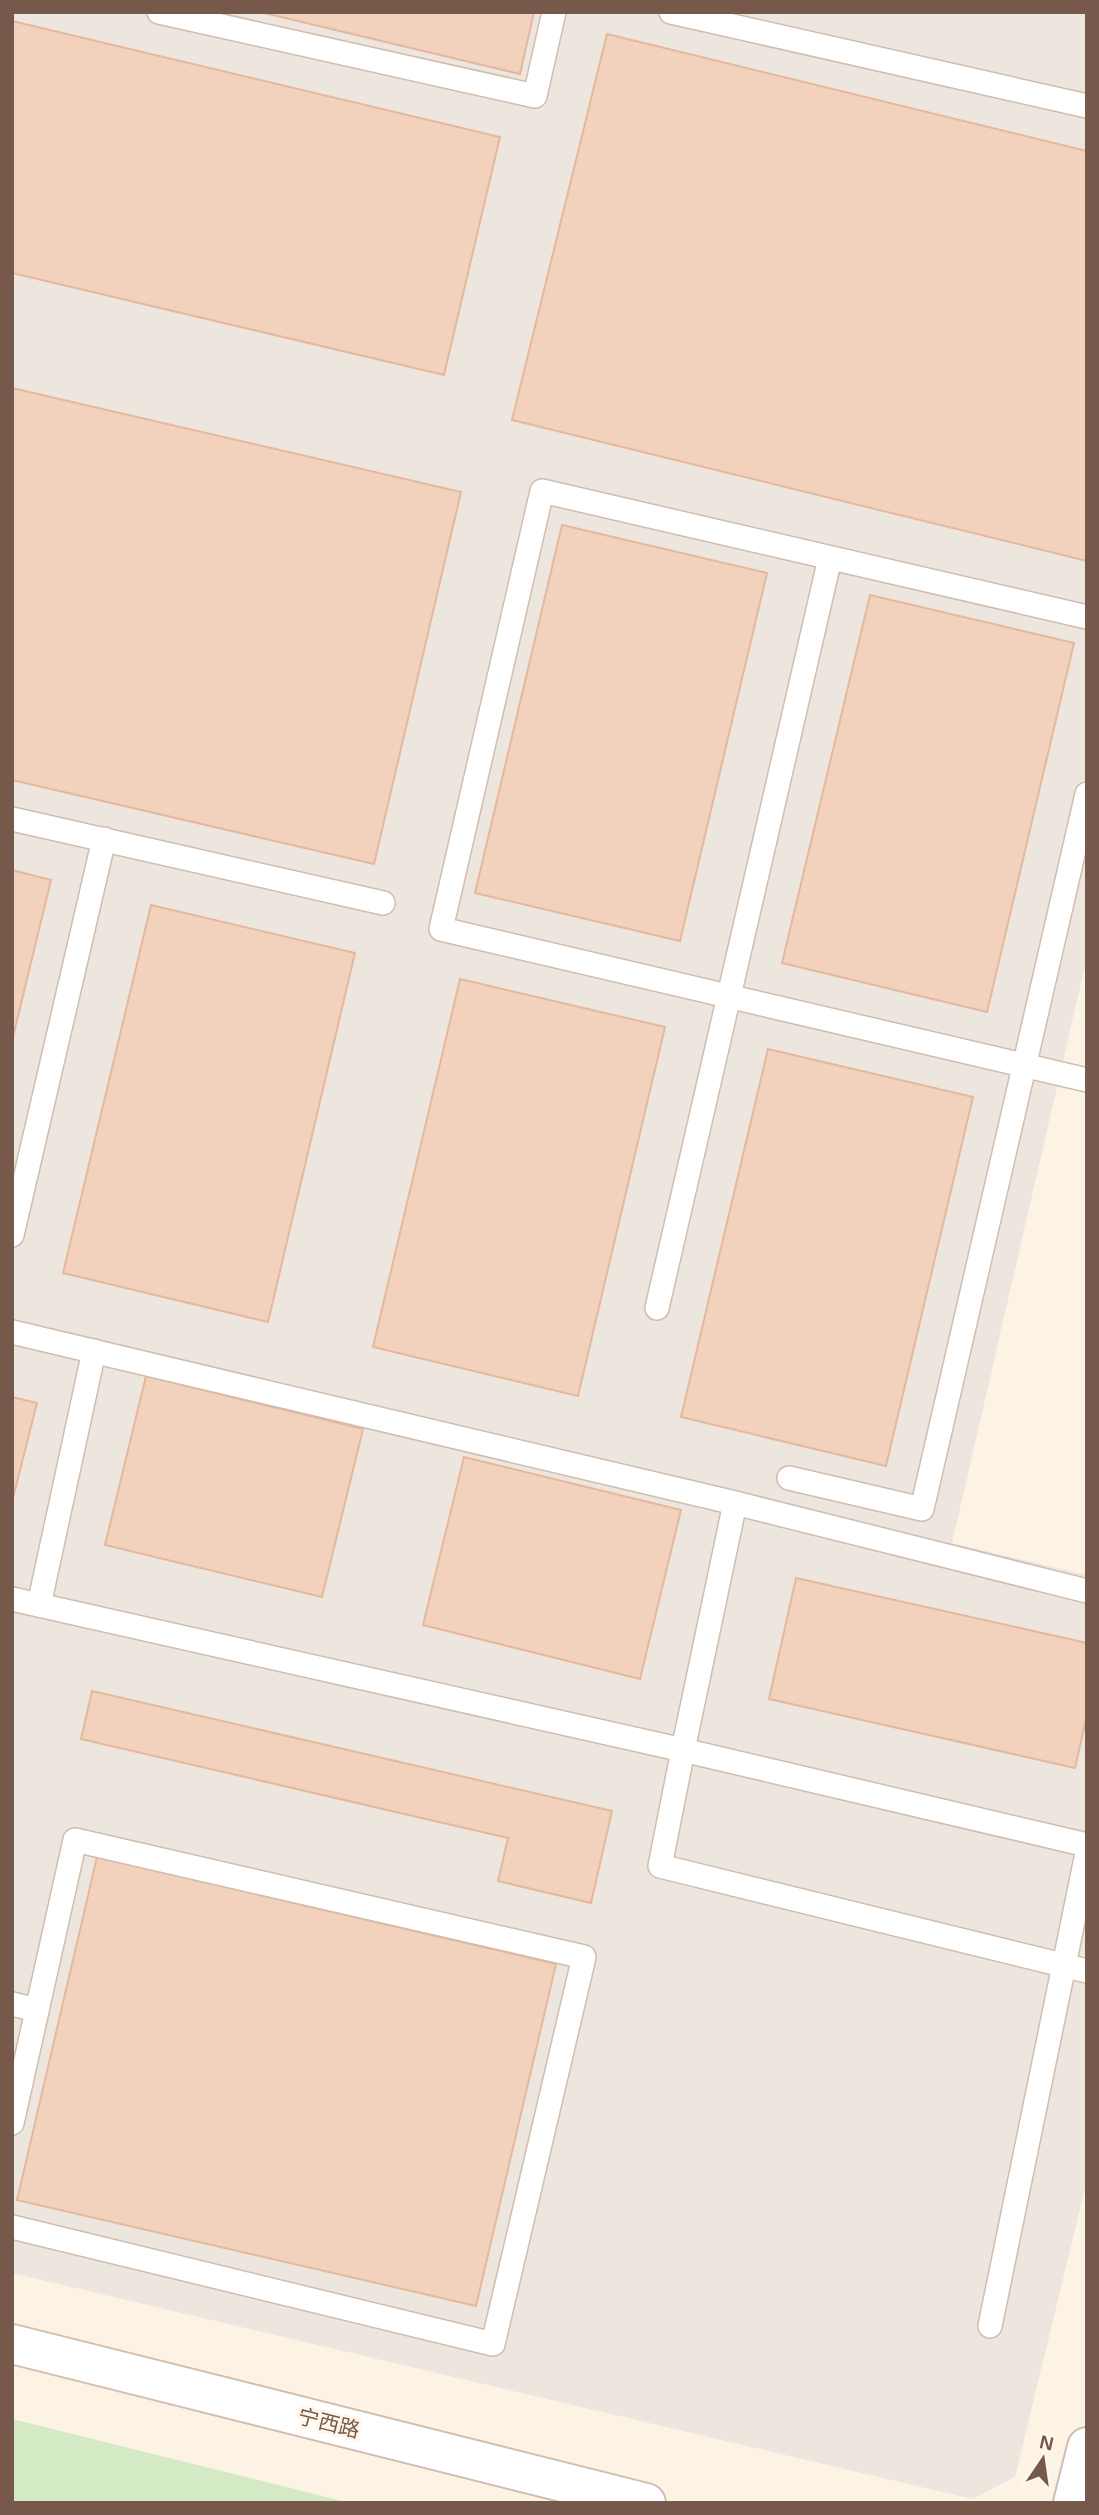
<svg xmlns="http://www.w3.org/2000/svg" width="1099" height="2515" font-family="Arial,'Noto Sans SC',sans-serif">
	<style>
		.industrial { fill: #ece6df }
		.green { fill: #d3eac4 }
		.building { fill: #f2d2bd; stroke: #e5b89d; stroke-width: 2 }
		.lines { fill: none; stroke-linecap: round; stroke-linejoin: round }
		.service-casing { stroke: #d0bdae; stroke-width: 26 }
		.tertiary-casing { stroke: #d0bdae; stroke-width: 42 }
		.secondary-casing { stroke: #d3bdac; stroke-width: 42 }
		.service { stroke: #fff; stroke-width: 23 }
		.tertiary { stroke: #fff; stroke-width: 38 }
		.secondary { stroke: #fff; stroke-width: 38 }
		.labels { text-anchor: middle; dominant-baseline: central; stroke-width: 6; stroke-linejoin: round; paint-order: stroke }
		.street-label { font-size: 21px; fill: #76594a; stroke: #fff7ec }
	</style>
	<rect width="100%" height="100%" fill="#fcf3e5"/>
	<path class="industrial" d="M 12,12 L 1087,12 L 1087,957 L 952,1543 L 1087,1575 L 1087,2180 L 1015,2477 L 972,2499 L 12,2273 Z"/>
	<path class="green" d="M 12,2419 L 351,2503 L 12,2503 Z"/>
	<g class="building">
		<path d="M 260,12 L 534,12 L 520,74 Z"/>
		<path d="M 12,21 L 500,137 L 444,375 L 12,273 Z"/>
		<path d="M 607,34 L 1087,151 L 1087,561 L 512,420 Z"/>
		<path d="M 12,388 L 461,492 L 374,864 L 12,780 Z"/>
		<path d="M 562,525 L 767,573 L 680,941 L 475,893 Z"/>
		<path d="M 870,595 L 1074,643 L 987,1012 L 782,963 Z"/>
		<path d="M 12,870 L 51,880 L 12,1041 Z"/>
		<path d="M 151,905 L 355,953 L 268,1322 L 63,1273 Z"/>
		<path d="M 460,979 L 665,1027 L 578,1396 L 373,1347 Z"/>
		<path d="M 768,1049 L 973,1097 L 886,1466 L 681,1417 Z"/>
		<path d="M 146,1376 L 363,1429 L 322,1597 L 105,1545 Z"/>
		<path d="M 12,1397 L 37,1403 L 12,1502 Z"/>
		<path d="M 464,1457 L 681,1510 L 640,1679 L 423,1625 Z"/>
		<path d="M 796,1578 L 1087,1643 L 1087,1715 L 1075,1768 L 769,1699 Z"/>
		<path d="M 92,1691 L 612,1811 L 591,1903 L 498,1881 L 508,1838 L 81,1739 Z"/>
		<path d="M 97,1857 L 556,1964 L 476,2306 L 17,2200 Z"/>
	</g>
	<g class="lines">
		<defs>
			<g id="service">
				<path d="M 159,12 L 535,96 L 554,12"/>
				<path d="M 671,12 L 1087,106"/>
				<path d="M 1087,617 L 542,491 L 441,929 L 1087,1080"/>
				<path d="M 12,819 L 383,903"/>
				<path d="M 12,1235 L 104,839"/>
				<path d="M 657,1308 L 830,558"/>
				<path d="M 12,1332 L 735,1503 L 683,1750 L 1087,1845"/>
				<path d="M 789,1478 L 922,1509 L 1087,794"/>
				<path d="M 735,1503 L 1087,1591"/>
				<path d="M 12,1599 L 683,1750 L 660,1866 L 1087,1971"/>
				<path d="M 39,1605 L 94,1351"/>
				<path d="M 12,2004 L 37,2010"/>
				<path d="M 12,2123 L 75,1840 L 584,1957 L 493,2344 L 12,2227"/>
				<path d="M 990,2326 L 1087,1853"/>
			</g>
			<path id="tertiary" d="M 1073,2503 L 1087,2447"/>
			<path id="secondary" d="M 12,2344 L 646,2503"/>
		</defs>
		<use href="#service" class="service-casing"/>
		<use href="#tertiary" class="tertiary-casing"/>
		<use href="#secondary" class="secondary-casing"/>
		<use href="#service" class="service"/>
		<use href="#tertiary" class="tertiary"/>
		<use href="#secondary" class="secondary"/>
	</g>
	<g class="labels">
		<g class="street-label">
			<text transform="translate(329 2423) rotate(14)">宁西路</text>
		</g>
	</g>
	<rect width="1099" height="2515" fill="none" stroke="#76594a" stroke-width="28"/>
	<g transform="translate(1043 2459) rotate(13)" stroke="#fff7ec" stroke-width="5" paint-order="stroke">
	<path d="M0-5L12 26L0 18L-12 26Z" fill="#76594a"/>
	<text y="-10" font-size="19" font-weight="bold" text-anchor="middle" fill="#76594a">N</text>
	</g>
</svg>
